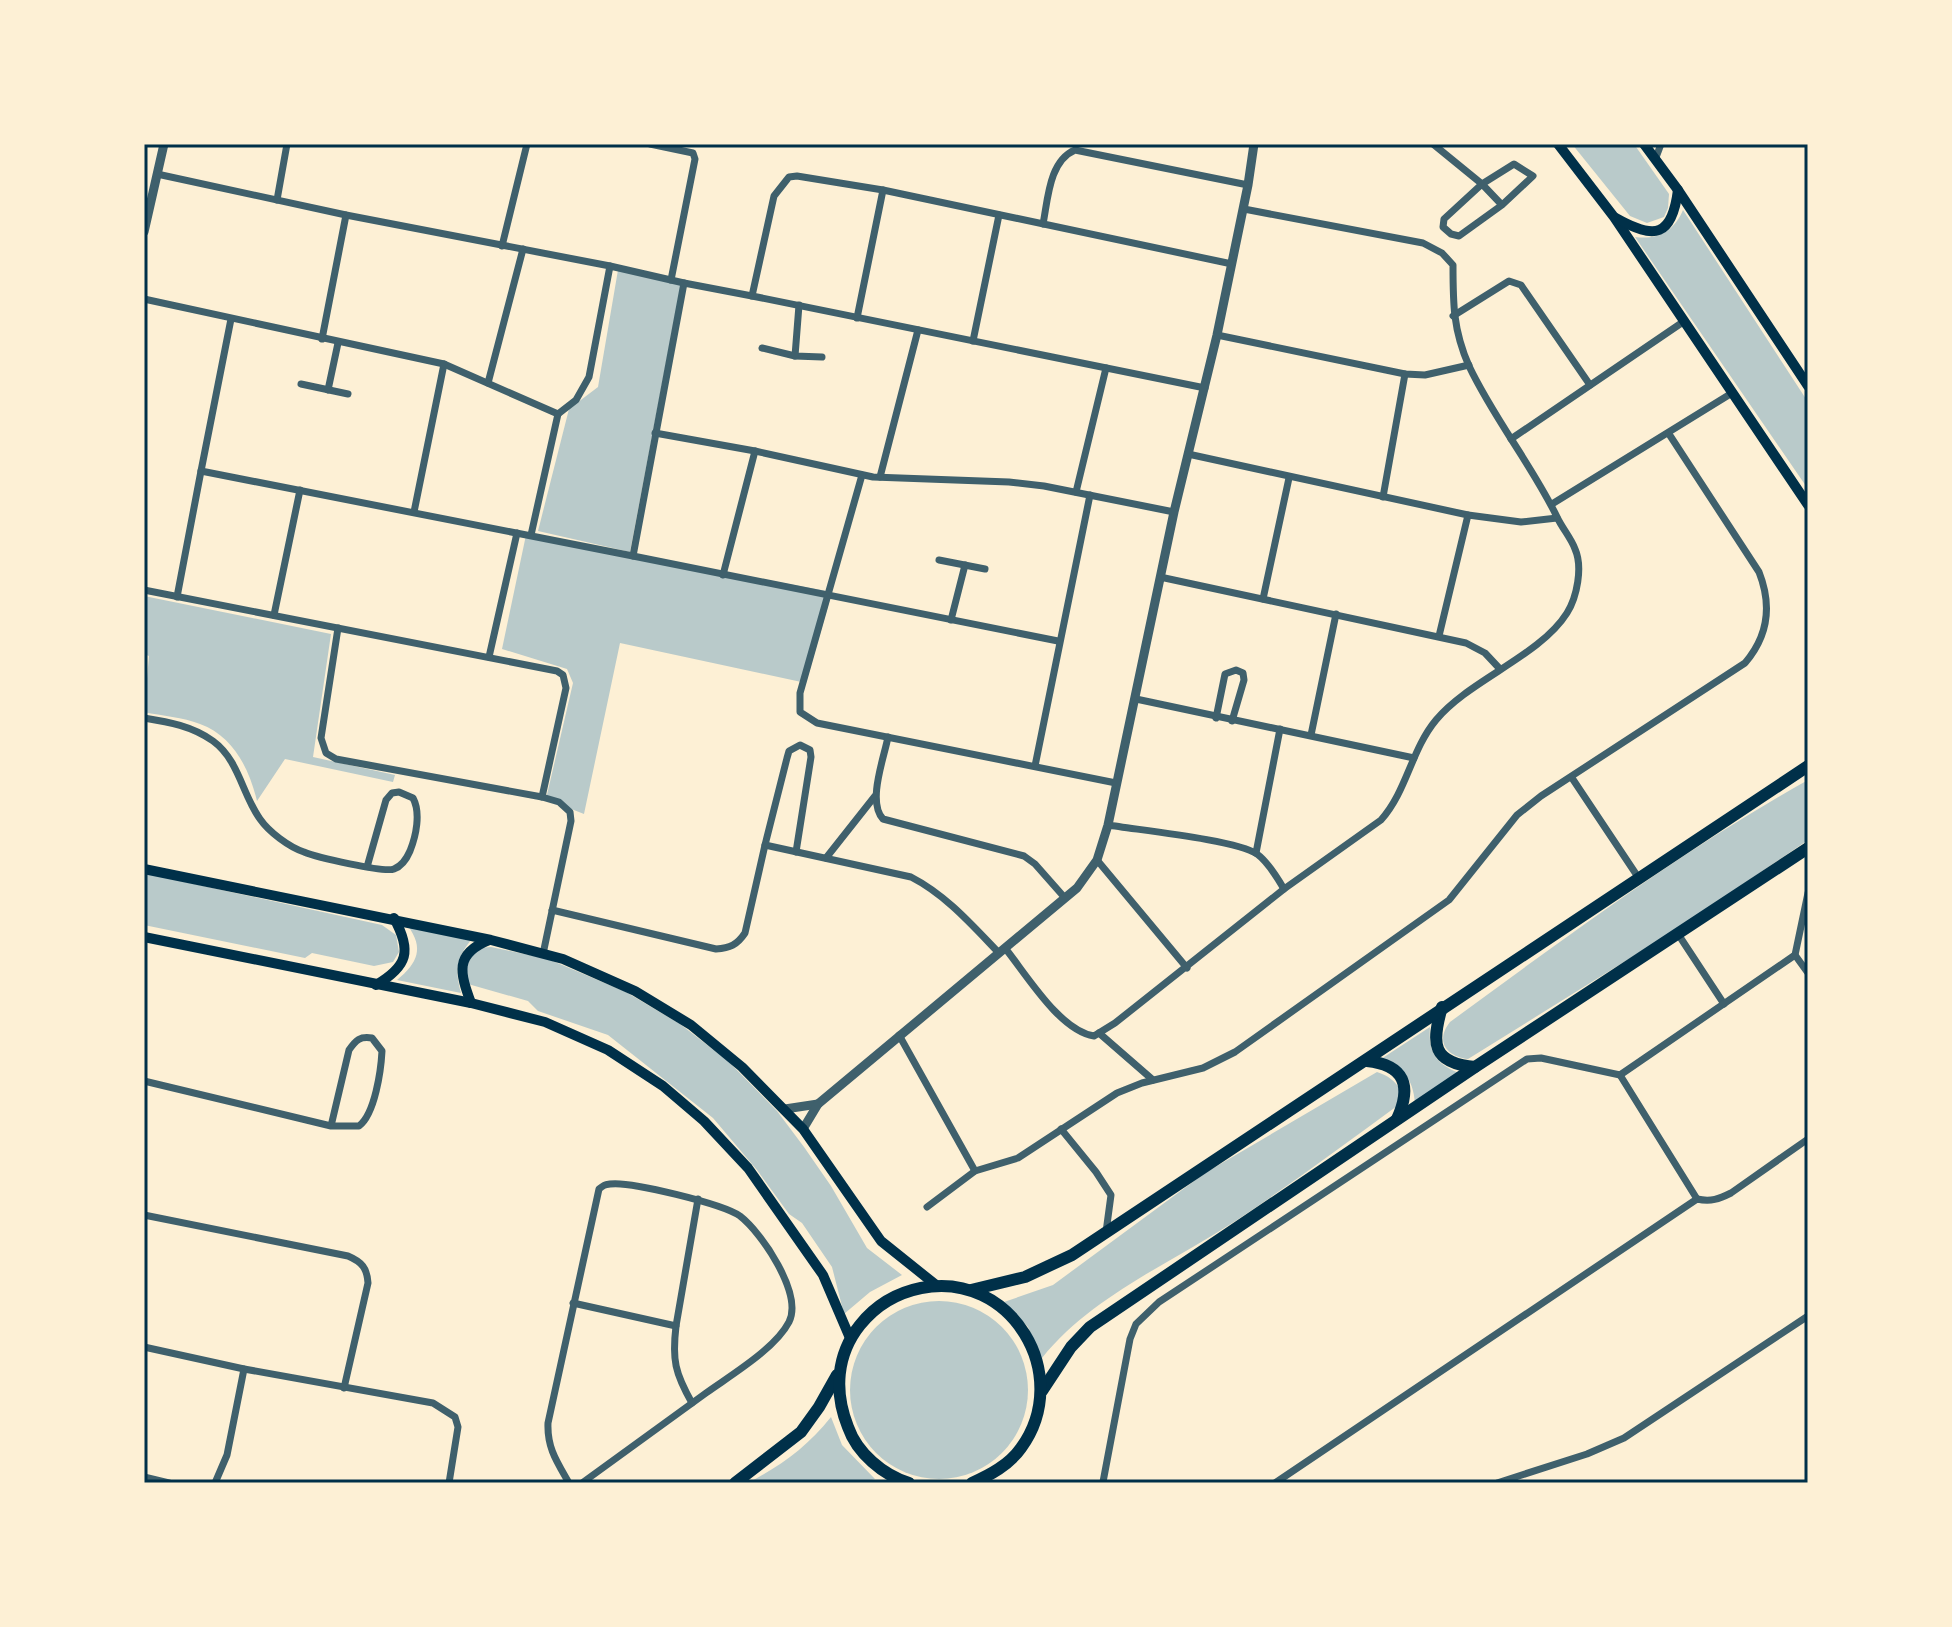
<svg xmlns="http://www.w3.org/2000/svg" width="1952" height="1627" font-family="'Fira Sans',sans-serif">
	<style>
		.green { fill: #b9caca }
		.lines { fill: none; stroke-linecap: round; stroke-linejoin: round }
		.minor { stroke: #3f606c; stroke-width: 7 }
		.tertiary { stroke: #3f606c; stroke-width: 9 }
		.secondary { stroke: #003049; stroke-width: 10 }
		.primary { stroke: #003049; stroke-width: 12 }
		.neatline { fill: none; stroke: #003049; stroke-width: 3 }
	</style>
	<rect width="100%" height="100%" fill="#fdf0d5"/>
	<g class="green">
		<path d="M 1572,144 L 1634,144 L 1669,194 L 1668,208 L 1664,217 L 1647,223 L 1630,216 Z"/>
		<path d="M 1683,210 L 1808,402 L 1808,489 L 1635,237 C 1657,240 1674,232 1683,210 Z"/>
		<path d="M 618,270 L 681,284 L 630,552 L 538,531 L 569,409 L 598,387 Z"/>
		<path d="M 526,535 L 832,592 L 806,683 L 620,643 L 584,814 L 546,799 L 573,683 L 567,669 L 502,649 Z"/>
		<path d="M 144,596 L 331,634 L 313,757 L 395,775 L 393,782 L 285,759 L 257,801 C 249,768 233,736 200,724 C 183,717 162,716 144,712 L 149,656 L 144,654 Z"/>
		<path d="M 1808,780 L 1808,840 L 1680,927 L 1468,1059 C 1446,1056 1435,1041 1450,1022 C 1566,937 1683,850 1808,780 Z"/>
		<path d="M 144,873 L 382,925 L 396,935 L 399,952 L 393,962 L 374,966 L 312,953 L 305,958 L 144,925 Z"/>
		<path d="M 408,926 L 471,940 C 456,959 455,970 461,993 L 397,980 C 418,963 424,948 408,926 Z"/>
		<path d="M 491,947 L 548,959 L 626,992 L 680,1024 L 728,1061 L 777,1111 L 804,1147 L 831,1186 L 867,1248 L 902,1275 L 870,1292 L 844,1314 L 832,1267 L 802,1223 L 789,1214 L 757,1170 L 713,1118 L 608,1035 L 538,1011 L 528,1001 L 468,984 L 466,960 L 479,948 Z"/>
		<path d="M 1430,1027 C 1428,1052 1436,1064 1459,1073 L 1415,1103 C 1413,1078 1403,1068 1381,1059 Z"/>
		<path d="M 1377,1072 C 1388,1076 1395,1080 1401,1091 L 1397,1106 C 1344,1145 1291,1184 1237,1220 C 1170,1264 1093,1295 1042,1358 L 1028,1327 L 1004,1302 L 1053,1285 L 1205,1173 Z"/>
		<circle cx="939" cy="1390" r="89"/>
		<path d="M 831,1417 L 842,1445 L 875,1479 L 862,1483 L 748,1483 C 782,1465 807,1447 831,1417 Z"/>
	</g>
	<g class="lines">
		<g class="minor">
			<path d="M 650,144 L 693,153 L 695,159 L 671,280"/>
			<path d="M 1433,144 L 1482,184 L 1502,205 L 1459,236 L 1451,234 L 1443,227 L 1444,219 L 1482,184 L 1514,164 L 1533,176 L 1502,205"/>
			<path d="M 1655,160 L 1661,144"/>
			<path d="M 157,174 L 346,215 L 610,266"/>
			<path d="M 277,200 L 287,144"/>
			<path d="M 1043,224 C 1048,199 1049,161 1075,150 L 1248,185"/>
			<path d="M 502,246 L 527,144"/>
			<path d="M 752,296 L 684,283 L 633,556 L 1058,641"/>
			<path d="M 144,299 L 444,364 L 558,414 L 531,535"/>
			<path d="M 1453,316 L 1509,281 L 1521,285 L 1590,385"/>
			<path d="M 857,318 L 883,190"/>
			<path d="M 1217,335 L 1405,374 L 1425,375 L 1469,365"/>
			<path d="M 322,339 L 346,215"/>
			<path d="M 973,341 L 999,215"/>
			<path d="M 762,348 L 795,356 L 822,357"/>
			<path d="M 795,356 L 799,305"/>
			<path d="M 488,383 L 523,249"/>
			<path d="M 301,384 L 348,394"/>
			<path d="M 1205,388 L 752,296 L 774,196 L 789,177 L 797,176 L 883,190 L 1232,264"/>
			<path d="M 328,390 L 338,343"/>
			<path d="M 558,414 L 576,400 L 589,377 L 610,266 L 684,283"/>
			<path d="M 655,433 L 755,451 L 873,477 L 1009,482 L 1044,486 L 1174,512"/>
			<path d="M 1511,439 L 1683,322"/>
			<path d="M 1188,454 L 1468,515 L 1521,522 L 1557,518"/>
			<path d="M 201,471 L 231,319"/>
			<path d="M 862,475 L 800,693 L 800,712 L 817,723 L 1116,783"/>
			<path d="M 880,477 L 918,330"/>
			<path d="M 1076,492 L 1106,368"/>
			<path d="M 1383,497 L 1405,374"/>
			<path d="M 1552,504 L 1732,393"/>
			<path d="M 414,512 L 444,364"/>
			<path d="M 939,560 L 985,569"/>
			<path d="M 723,575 L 755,451"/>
			<path d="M 1160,577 L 1466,643 L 1485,653 L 1500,669"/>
			<path d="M 144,590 L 557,671 L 563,675 L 566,688 L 542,797"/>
			<path d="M 177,597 L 201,471 L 633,556"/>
			<path d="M 1263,599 L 1289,478"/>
			<path d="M 274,615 L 300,490"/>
			<path d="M 951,620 L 965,565"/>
			<path d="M 338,628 L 321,738 L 326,753 L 336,759 L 542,797 L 559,802 L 570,812 L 571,821 L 543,954"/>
			<path d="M 1439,636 L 1468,515"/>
			<path d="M 489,657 L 517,533"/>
			<path d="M 1136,699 L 1414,758"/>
			<path d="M 144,718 C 169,722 192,726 213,741 C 239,760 242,794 260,819 C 269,832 289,847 304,852 C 316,857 384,873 394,869 C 402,866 407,858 410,851 C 416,836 421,813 413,798 L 399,792 L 392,793 L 386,800 L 367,867"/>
			<path d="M 1216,718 L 1225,674 L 1236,670 L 1243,673 L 1244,680 L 1232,721"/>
			<path d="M 1311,735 L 1336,614"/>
			<path d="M 888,737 C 884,758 867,802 883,819 L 1024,856 L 1035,864 L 1065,898"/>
			<path d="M 1035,766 L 1090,495"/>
			<path d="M 1572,778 L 1638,877"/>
			<path d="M 1108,825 C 1138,830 1237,840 1257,854 C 1268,862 1277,877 1284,889"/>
			<path d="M 765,845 L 787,758 L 789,751 L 800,745 L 810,750 L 811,757 L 796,852"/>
			<path d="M 1256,853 L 1280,729"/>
			<path d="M 826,858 L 875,796"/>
			<path d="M 1097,860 L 1187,968"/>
			<path d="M 552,910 L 716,949 C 730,948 737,945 745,933 L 765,845 L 911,877 C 946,895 972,925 999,953"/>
			<path d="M 1678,934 L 1724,1004"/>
			<path d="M 1005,948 C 1026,974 1060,1031 1094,1036 L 1115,1023 L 1284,889 L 1381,820 C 1407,791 1411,750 1436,720 C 1469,680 1540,656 1567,613 C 1577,597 1583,567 1575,549 C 1571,538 1562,528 1557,517 C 1532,465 1494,419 1469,366 C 1453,330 1453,303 1453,265 L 1442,253 L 1423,243 L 1244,209"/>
			<path d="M 1795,955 L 1808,973"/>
			<path d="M 1099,1033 L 1153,1080"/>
			<path d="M 899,1035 L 975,1171"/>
			<path d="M 1620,1075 L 1697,1199"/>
			<path d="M 144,1081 L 331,1126 L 359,1126 C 375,1114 381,1070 382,1051 L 372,1038 C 360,1036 356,1040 349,1050 L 331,1126"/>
			<path d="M 1061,1129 L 1096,1172 L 1111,1195 L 1106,1232"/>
			<path d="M 927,1207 L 975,1171 L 1018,1158 L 1117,1093 L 1142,1083 L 1203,1068 L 1235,1052 L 1449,900 L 1517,815 L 1541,796 L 1745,663 C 1769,635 1772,605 1759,572 L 1669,434"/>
			<path d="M 144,1215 L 348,1256 C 362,1262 367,1268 368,1283 L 344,1388"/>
			<path d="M 573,1303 L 676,1326 L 698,1199"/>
			<path d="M 676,1326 C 672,1360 675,1373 692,1403"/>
			<path d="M 144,1347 L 244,1369 L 433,1403 L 455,1417 L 458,1427 L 449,1483"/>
			<path d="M 144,1477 L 169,1483"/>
			<path d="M 1103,1482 L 1130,1339 L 1136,1324 L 1159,1302 L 1527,1059 L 1541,1058 L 1620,1075 L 1795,955 L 1808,893"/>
			<path d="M 215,1483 L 227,1455 L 244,1369"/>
			<path d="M 569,1483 C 557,1462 547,1448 548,1423 L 599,1189 C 604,1185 604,1185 610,1184 C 630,1181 723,1204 740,1216 C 762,1233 803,1294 789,1322 C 775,1349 731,1375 706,1393 C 664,1423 623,1453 582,1483"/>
			<path d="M 1275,1483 L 1697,1199 C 1711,1202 1719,1199 1731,1193 L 1808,1139"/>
			<path d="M 1497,1483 L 1587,1454 L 1624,1438 L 1808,1316"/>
		</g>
		<g class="tertiary">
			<path d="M 144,232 L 164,144"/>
			<path d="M 785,1109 L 818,1104"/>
			<path d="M 803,1129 L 818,1104 L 1077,888 L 1097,860 L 1108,825 L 1174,512 L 1217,335 L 1248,185 L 1254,144"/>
		</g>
		<g class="secondary">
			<path d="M 1558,144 L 1614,217 L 1808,505"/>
			<path d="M 1644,144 L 1678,190 L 1808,386"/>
			<path d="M 1616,218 C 1655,240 1672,237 1678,190"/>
			<path d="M 144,869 L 491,940 L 563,959 L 635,991 L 691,1025 L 742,1067 L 803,1129 L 881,1241 L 936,1285"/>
			<path d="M 144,937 L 471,1003 L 545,1022 L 608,1050 L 663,1086 L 704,1121 L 748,1168 L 823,1275 L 850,1338"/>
			<path d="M 376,985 C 408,966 412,951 394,918"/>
			<path d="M 471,1003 C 460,973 454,954 489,940"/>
		</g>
		<g class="primary">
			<path d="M 1442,1007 C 1431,1044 1432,1063 1475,1067"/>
			<path d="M 1367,1061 C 1405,1065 1412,1086 1397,1119"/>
			<path d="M 971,1290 L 1025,1277 L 1072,1255 L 1808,766"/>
			<path d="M 1042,1391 L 1071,1347 L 1090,1327 L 1475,1067 L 1808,848"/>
			<path d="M 735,1483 L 801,1432 L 819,1407 L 837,1375"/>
			<path d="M 909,1483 C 883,1475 857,1453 848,1427 C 834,1392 836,1355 860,1325 C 876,1305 896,1293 921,1288 C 1011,1270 1074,1375 1021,1448 C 1009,1465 990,1475 972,1483"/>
		</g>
	</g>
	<rect width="1952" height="1627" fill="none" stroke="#fdf0d5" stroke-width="292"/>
	<rect x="146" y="146" width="1660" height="1335" class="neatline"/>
</svg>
